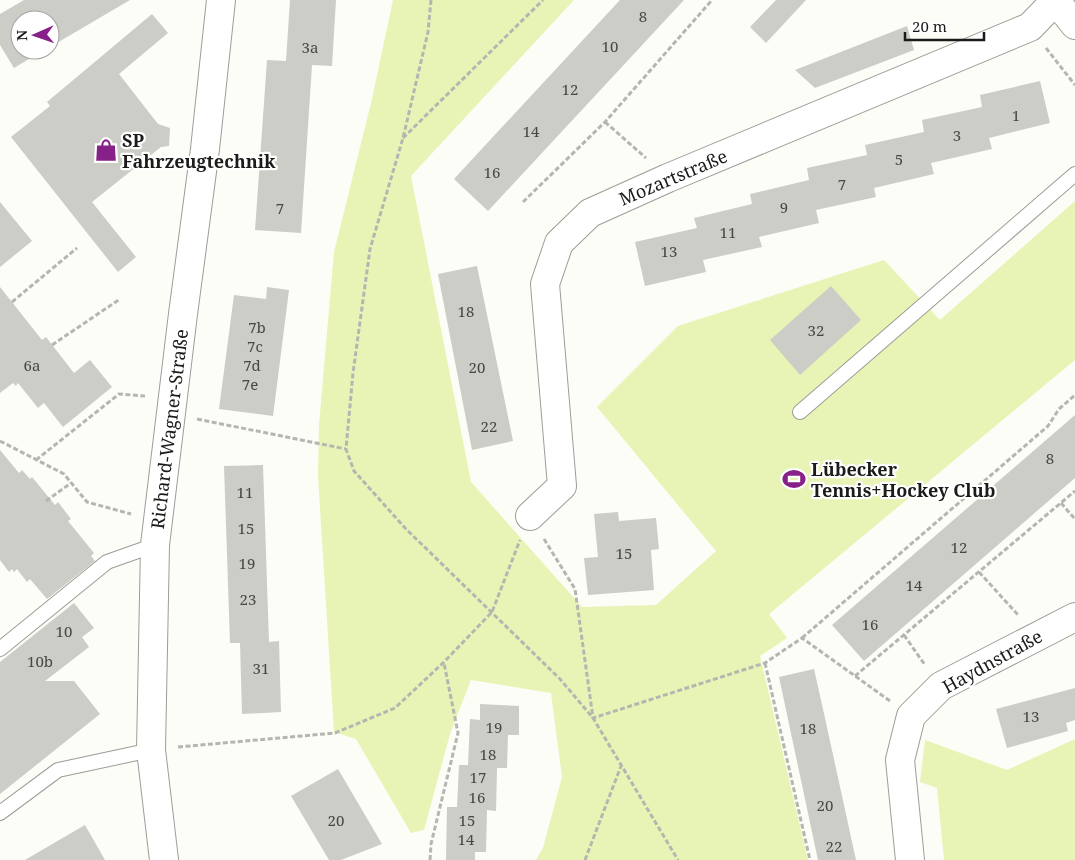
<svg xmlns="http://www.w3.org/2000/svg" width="1075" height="860" font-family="'Noto Serif',serif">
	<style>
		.green { fill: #e7f4b5 }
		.building { fill: #cbcdc6 }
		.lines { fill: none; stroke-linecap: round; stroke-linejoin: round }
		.service-casing { stroke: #9c9d97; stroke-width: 16 }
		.minor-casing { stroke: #9c9d97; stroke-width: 30 }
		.secondary-casing { stroke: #9c9d97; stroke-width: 30 }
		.path { stroke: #b5b6b1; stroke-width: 3; stroke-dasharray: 5 2.5; stroke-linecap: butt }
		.service { stroke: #fff; stroke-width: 14 }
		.minor { stroke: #fff; stroke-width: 28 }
		.secondary { stroke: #fff; stroke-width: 28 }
		.labels { text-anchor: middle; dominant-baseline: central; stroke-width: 4.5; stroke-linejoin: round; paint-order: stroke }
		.number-label { font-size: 15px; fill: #474844 }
		.poi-label { font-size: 18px; font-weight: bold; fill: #1b1b19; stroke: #fff; text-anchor: start }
		.street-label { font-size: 18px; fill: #1b1b19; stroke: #fff }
	</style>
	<rect width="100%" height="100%" fill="#fbfdf6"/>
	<g class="green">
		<path d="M 393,0 L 574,0 L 411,176 L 471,482 L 582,607 L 656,605 L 716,551 L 597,407 L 678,326 L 884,260 L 940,320 L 1075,201 L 1075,360 L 769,614 L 787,638 L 760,656 L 808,860 L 536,860 L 543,848 L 562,777 L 551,693 L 471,680 L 450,734 L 424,830 L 411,833 L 356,739 L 334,732 L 318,476 L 319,425 L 334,252 L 372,99 Z"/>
		<path d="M 1075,739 L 1075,860 L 944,860 L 937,788 L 920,782 L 925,740 L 1007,770 Z"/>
	</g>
	<g class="building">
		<path d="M 24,0 L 130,0 L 50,47 L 50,20 L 20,20 L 20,50 L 44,50 L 14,68 L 0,45 L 0,14 Z"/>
		<path d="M 290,0 L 336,0 L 332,66 L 312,65 L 301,233 L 255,230 L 267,60 L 286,61 Z"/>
		<path d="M 620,0 L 684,0 L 488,211 L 454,179 Z"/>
		<path d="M 776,0 L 806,0 L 766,43 L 750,27 Z"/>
		<path d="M 152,14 L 168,33 L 119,74 L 158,124 L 170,128 L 169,146 L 161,147 L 92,202 L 136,257 L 118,272 L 11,137 L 50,106 L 47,102 Z"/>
		<path d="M 907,26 L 914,50 L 815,88 L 795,70 Z"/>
		<path d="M 1040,81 L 1050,123 L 989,138 L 992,149 L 931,163 L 934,174 L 874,188 L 876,197 L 816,210 L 819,223 L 759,237 L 762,247 L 703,260 L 706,272 L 645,286 L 635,242 L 697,228 L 694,218 L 752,204 L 750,194 L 809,180 L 807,168 L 867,155 L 865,145 L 924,132 L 922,120 L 982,107 L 980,95 Z"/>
		<path d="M 0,202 L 32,241 L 0,267 Z"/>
		<path d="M 477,266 L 513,441 L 472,450 L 438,274 Z"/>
		<path d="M 831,286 L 861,320 L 800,375 L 770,340 Z"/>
		<path d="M 0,287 L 42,340 L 46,337 L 74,373 L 90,360 L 112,387 L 63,427 L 44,403 L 38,408 L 18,383 L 16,386 L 13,383 L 0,393 Z"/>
		<path d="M 267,287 L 289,290 L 273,416 L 219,409 L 234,295 L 266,299 Z"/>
		<path d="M 1075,415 L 1075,478 L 864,661 L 832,625 Z"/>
		<path d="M 0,450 L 19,473 L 22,470 L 30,479 L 32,477 L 55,505 L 58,502 L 71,519 L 68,521 L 94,553 L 91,556 L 95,561 L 47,599 L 30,579 L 27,582 L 17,569 L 14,572 L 12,569 L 9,572 L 0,560 Z"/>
		<path d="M 263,465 L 269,642 L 279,641 L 281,712 L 242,714 L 240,643 L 230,643 L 224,466 Z"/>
		<path d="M 618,512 L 619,521 L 656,518 L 659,549 L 651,550 L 654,590 L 588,595 L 584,558 L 598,557 L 594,514 Z"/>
		<path d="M 74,603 L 94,628 L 82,637 L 89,647 L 45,681 L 74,681 L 100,714 L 0,794 L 0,662 Z"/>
		<path d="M 814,669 L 823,709 L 856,860 L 818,860 L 779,677 Z"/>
		<path d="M 1075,688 L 1075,720 L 1066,723 L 1068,731 L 1007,748 L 996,709 Z"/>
		<path d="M 480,704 L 519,706 L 519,735 L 508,735 L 507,768 L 497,768 L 496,811 L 487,810 L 486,852 L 475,852 L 475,860 L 446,860 L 447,807 L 457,807 L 459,765 L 468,765 L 470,719 L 480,720 Z"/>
		<path d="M 338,769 L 382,844 L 341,860 L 329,860 L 291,796 Z"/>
		<path d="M 85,825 L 105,860 L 25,860 L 66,836 Z"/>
	</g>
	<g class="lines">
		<defs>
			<g id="service">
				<path d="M 800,412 L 1075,174"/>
				<path d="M 0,649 L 107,562 L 155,545"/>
				<path d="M 0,813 L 58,770 L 151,750"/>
			</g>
			<g id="minor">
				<path d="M 530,516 L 562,486 L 545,284 L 559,243 L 590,213 L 668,178 L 1030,27 L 1056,0"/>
				<path d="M 164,860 L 151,750 L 155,545 L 183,314 L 205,149 L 221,0"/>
				<path d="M 910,860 L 900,760 L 911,716 L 941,686 L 1075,617"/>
			</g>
			<path id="secondary" d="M 1055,0 L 1075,25"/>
		</defs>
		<use href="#service" class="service-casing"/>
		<use href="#minor" class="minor-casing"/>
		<use href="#secondary" class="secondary-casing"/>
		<g class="path">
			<path d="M 431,0 L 428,32 L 403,138 L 370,249 L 353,373 L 346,449 L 354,471 L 406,529 L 560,679 L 593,718 L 678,860"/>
			<path d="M 1046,48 L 1075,85"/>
			<path d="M 605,122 L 646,158"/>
			<path d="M 403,138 L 543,0"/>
			<path d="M 523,202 L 605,122 L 712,0"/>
			<path d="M 12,302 L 77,248"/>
			<path d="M 52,345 L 120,299"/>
			<path d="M 197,419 L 346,449"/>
			<path d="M 0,441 L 64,474 L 87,502 L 131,514"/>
			<path d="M 36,460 L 119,394 L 145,396"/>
			<path d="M 46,501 L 71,483"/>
			<path d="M 1061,503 L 1075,519"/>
			<path d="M 544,539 L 575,589 L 593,718 L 765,663 L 802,638 L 890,701"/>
			<path d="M 979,572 L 1019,616"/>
			<path d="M 904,635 L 925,665"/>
			<path d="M 802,638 L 1048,426 L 1059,409 L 1075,395"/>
			<path d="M 765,663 L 810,860"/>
			<path d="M 855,676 L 1075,491"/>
			<path d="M 178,747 L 335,733 L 395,708 L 444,662 L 492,612 L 520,540"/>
			<path d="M 430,860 L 431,844 L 458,733 L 444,663"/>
			<path d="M 585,860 L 621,766"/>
		</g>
		<use href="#service" class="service"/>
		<use href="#minor" class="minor"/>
		<use href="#secondary" class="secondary"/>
	</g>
	<defs>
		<symbol id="shop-bare" viewBox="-9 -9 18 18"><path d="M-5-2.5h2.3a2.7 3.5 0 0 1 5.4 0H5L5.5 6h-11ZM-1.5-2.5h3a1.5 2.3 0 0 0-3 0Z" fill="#872088" stroke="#fff" stroke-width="2.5" paint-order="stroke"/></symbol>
		<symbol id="stadium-bare" viewBox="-9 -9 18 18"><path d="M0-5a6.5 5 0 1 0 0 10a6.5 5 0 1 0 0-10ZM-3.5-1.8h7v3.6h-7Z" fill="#872088" stroke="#fff" stroke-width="2.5" paint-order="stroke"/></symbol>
	</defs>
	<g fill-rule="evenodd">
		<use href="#shop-bare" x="90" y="134" width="32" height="32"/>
		<use href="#stadium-bare" x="778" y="463" width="32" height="32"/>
	</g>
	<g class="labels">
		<g class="number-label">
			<text x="643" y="16">8</text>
			<text x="610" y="46">10</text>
			<text x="310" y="47">3a</text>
			<text x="570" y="89">12</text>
			<text x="1016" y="115">1</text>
			<text x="531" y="131">14</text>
			<text x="957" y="135">3</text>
			<text x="899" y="159">5</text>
			<text x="492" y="172">16</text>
			<text x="842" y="184">7</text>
			<text x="784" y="207">9</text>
			<text x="280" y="208">7</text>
			<text x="728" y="232">11</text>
			<text x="669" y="251">13</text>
			<text x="466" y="311">18</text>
			<text x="257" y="327">7b</text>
			<text x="816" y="330">32</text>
			<text x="255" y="346">7c</text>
			<text x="32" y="365">6a</text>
			<text x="252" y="365">7d</text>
			<text x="477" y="367">20</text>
			<text x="250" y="384">7e</text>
			<text x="489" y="426">22</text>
			<text x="1050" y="458">8</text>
			<text x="245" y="492">11</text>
			<text x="246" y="528">15</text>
			<text x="959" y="547">12</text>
			<text x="624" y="553">15</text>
			<text x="247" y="563">19</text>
			<text x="914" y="585">14</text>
			<text x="248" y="599">23</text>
			<text x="870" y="624">16</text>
			<text x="64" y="631">10</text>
			<text x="40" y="661">10b</text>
			<text x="261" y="668">31</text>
			<text x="1031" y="716">13</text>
			<text x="494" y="727">19</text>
			<text x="808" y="728">18</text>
			<text x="488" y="754">18</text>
			<text x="478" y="777">17</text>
			<text x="477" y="797">16</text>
			<text x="825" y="805">20</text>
			<text x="336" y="820">20</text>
			<text x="467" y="820">15</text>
			<text x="466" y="839">14</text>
			<text x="834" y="846">22</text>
		</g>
		<g class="poi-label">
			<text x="122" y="140">SP<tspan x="122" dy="21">Fahrzeugtechnik</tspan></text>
			<text x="811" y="469">Lübecker<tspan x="811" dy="21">Tennis+Hockey Club</tspan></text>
		</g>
		<g class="street-label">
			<text transform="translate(673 177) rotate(-23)">Mozartstraße</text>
			<text transform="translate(169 429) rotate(-83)">Richard-Wagner-Straße</text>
			<text transform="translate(992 661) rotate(-29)">Haydnstraße</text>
		</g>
	</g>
	<g transform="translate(35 35) rotate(268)"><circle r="24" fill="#ffffff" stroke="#a4a4a3"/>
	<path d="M0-4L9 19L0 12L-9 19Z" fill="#872088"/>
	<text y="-8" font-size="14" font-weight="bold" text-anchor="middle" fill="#1b1b19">N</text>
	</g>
	<path d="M905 32v8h79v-8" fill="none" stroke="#1b1b19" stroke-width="2.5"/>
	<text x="912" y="32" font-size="15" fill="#1b1b19" stroke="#ffffff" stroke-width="4" paint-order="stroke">20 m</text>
</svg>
